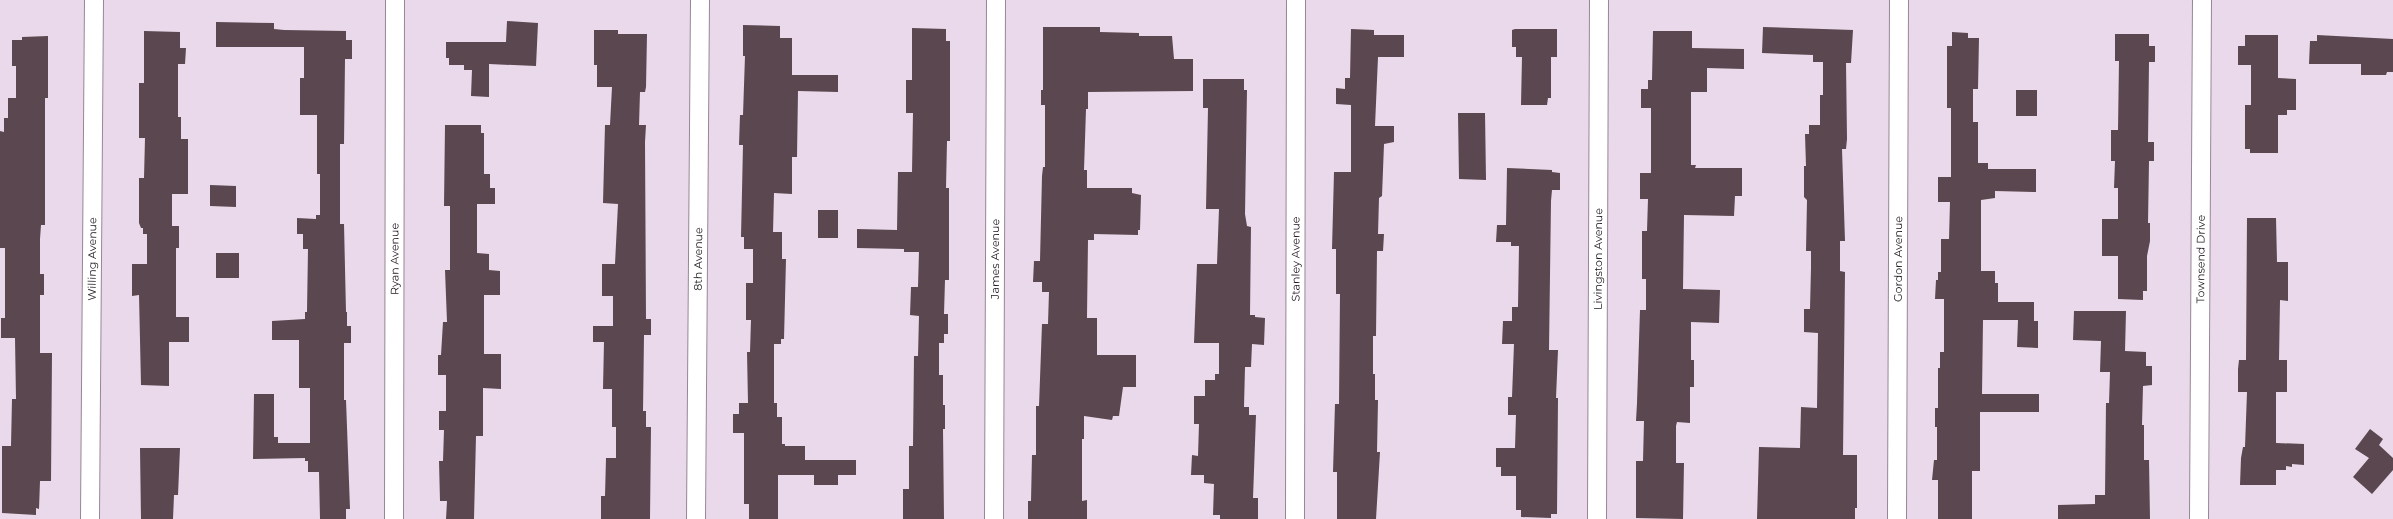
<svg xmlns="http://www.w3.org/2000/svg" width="2393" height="519" font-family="Montserrat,sans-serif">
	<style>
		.building { fill: #5a474f }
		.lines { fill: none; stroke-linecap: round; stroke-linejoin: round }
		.minor-casing { stroke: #968796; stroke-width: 20 }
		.minor { stroke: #fff; stroke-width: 18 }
		.labels { text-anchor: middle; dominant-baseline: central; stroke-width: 4; stroke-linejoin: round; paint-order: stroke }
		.street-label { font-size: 11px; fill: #1d181d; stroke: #fff }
	</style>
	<rect width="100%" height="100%" fill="#ead9ea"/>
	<g class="building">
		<path d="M 507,21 L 538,23 L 536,66 L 489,64 L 489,97 L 471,96 L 472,70 L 464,70 L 464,65 L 449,65 L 449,58 L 446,58 L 446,42 L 506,42 Z"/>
		<path d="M 216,22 L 274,23 L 274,29 L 284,30 L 346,31 L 346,40 L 352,40 L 352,59 L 345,59 L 344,144 L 340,144 L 340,224 L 344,224 L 346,312 L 347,312 L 347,326 L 351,326 L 351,343 L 344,343 L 344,400 L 346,400 L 350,509 L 346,509 L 346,519 L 320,519 L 319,472 L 308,472 L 308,461 L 305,461 L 305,458 L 253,459 L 254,394 L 274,394 L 274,437 L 278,437 L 278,443 L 310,443 L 310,388 L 299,388 L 299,340 L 272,340 L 272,321 L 305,319 L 305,312 L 307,312 L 308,249 L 303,249 L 303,234 L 297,234 L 297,218 L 316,219 L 316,215 L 320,215 L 320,174 L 317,174 L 317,115 L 300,115 L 300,78 L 304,78 L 304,47 L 216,47 Z"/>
		<path d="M 743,25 L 780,26 L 780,38 L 792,38 L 792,75 L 838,75 L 838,92 L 798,91 L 797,157 L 792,157 L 792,194 L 774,193 L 773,232 L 782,232 L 782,259 L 786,259 L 784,339 L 781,339 L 781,344 L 774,344 L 774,403 L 777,403 L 777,417 L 782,417 L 782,444 L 785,444 L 785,446 L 805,446 L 805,460 L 856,460 L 856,475 L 838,475 L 838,485 L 814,485 L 814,475 L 778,475 L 778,519 L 749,519 L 749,504 L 744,504 L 744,433 L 733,433 L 733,414 L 739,414 L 739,403 L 748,403 L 747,352 L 750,352 L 751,320 L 746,320 L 746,283 L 753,283 L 753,249 L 744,249 L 744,237 L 741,237 L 743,145 L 739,145 L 740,115 L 743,115 L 745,56 L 743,56 Z"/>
		<path d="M 1043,27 L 1100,27 L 1100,32 L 1139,33 L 1139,36 L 1172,36 L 1174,59 L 1193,59 L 1193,91 L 1088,92 L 1088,109 L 1086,109 L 1084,170 L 1087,170 L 1087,188 L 1132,188 L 1132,193 L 1141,195 L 1140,230 L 1138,230 L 1138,235 L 1094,234 L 1094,240 L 1088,240 L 1087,316 L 1087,318 L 1097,318 L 1097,355 L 1136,355 L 1136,387 L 1123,387 L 1119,416 L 1113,416 L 1112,420 L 1084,416 L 1084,439 L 1082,439 L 1082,501 L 1087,500 L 1087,519 L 1028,519 L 1028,501 L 1031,501 L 1032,455 L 1036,455 L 1036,406 L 1039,406 L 1042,324 L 1048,324 L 1049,292 L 1042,292 L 1042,282 L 1033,282 L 1034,261 L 1040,261 L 1042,176 L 1043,167 L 1045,167 L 1045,105 L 1041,105 L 1041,90 L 1043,90 Z"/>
		<path d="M 1763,27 L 1853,30 L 1851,63 L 1846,63 L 1847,139 L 1846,149 L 1842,149 L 1845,241 L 1840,241 L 1840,271 L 1845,272 L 1843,455 L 1857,455 L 1857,508 L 1855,508 L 1855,519 L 1757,519 L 1759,447 L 1800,448 L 1801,407 L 1817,408 L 1818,333 L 1804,332 L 1804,309 L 1810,309 L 1811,268 L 1811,251 L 1806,251 L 1807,200 L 1804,197 L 1804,166 L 1806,166 L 1805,134 L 1809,134 L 1809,125 L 1820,125 L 1820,95 L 1823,95 L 1823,62 L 1813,62 L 1813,55 L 1762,53 Z"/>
		<path d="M 912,28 L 946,29 L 946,41 L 950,41 L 950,141 L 947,141 L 946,188 L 949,188 L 949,280 L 945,280 L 944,314 L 948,314 L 948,334 L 944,334 L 944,343 L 939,343 L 939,375 L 943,375 L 943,405 L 945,405 L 945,429 L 943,429 L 944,519 L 903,519 L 903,489 L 909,489 L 909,446 L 913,446 L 914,356 L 918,356 L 919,316 L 910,315 L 911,287 L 918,287 L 919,252 L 904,252 L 904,249 L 857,248 L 857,229 L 897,230 L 898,172 L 912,172 L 913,113 L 906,113 L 906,80 L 912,80 Z"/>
		<path d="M 1351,29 L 1374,30 L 1374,35 L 1404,35 L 1404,57 L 1378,57 L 1375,126 L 1394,126 L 1394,142 L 1384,144 L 1382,196 L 1379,198 L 1378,234 L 1384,234 L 1383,251 L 1377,251 L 1376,336 L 1373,336 L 1373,374 L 1375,374 L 1375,400 L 1378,400 L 1377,452 L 1380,452 L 1376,519 L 1337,519 L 1337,472 L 1333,472 L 1335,404 L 1339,404 L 1340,294 L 1336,294 L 1336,249 L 1332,249 L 1334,172 L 1351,172 L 1351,105 L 1336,104 L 1336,88 L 1345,89 L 1345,78 L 1350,78 Z"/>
		<path d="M 1515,29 L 1557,29 L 1557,57 L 1551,57 L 1551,98 L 1548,98 L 1547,105 L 1521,105 L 1522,57 L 1516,57 L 1516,47 L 1512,47 L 1512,30 Z"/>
		<path d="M 594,30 L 618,30 L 618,34 L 647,34 L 646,87 L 645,92 L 640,92 L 639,125 L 646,125 L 645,142 L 646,319 L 651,319 L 651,335 L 644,335 L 643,411 L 646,411 L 646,427 L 651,427 L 650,519 L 601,519 L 601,496 L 605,496 L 606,458 L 616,458 L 616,427 L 612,427 L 612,389 L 603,389 L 604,342 L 593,342 L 593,326 L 613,326 L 613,296 L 602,296 L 602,264 L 615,264 L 618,204 L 603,203 L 605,125 L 610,125 L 612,87 L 597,87 L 597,65 L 594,65 Z"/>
		<path d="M 144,31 L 180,32 L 180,48 L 186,48 L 185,64 L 178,64 L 178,117 L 181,117 L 181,139 L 188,139 L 188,194 L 172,194 L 172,226 L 179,226 L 179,248 L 176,248 L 176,317 L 189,317 L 189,342 L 169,342 L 169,386 L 141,385 L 139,295 L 132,296 L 132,264 L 147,264 L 147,234 L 143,234 L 143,228 L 141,228 L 139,223 L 139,178 L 144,178 L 145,138 L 139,138 L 139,83 L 144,83 Z"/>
		<path d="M 1653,31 L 1692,31 L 1692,48 L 1744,49 L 1744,69 L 1707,68 L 1707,92 L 1691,92 L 1691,165 L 1696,165 L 1695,168 L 1742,168 L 1742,196 L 1735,196 L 1734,216 L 1684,215 L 1683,289 L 1720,290 L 1719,323 L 1691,322 L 1691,360 L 1694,360 L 1694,387 L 1690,387 L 1690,423 L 1677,422 L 1676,426 L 1676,463 L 1684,463 L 1683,519 L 1636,518 L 1636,461 L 1643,461 L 1644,421 L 1636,421 L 1637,403 L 1640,310 L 1646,310 L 1646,279 L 1642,279 L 1642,231 L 1647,231 L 1648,199 L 1640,199 L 1640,173 L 1651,173 L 1651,108 L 1641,108 L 1641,89 L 1648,89 L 1648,80 L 1652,80 Z"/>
		<path d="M 1952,32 L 1968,33 L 1968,38 L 1979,38 L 1978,89 L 1973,89 L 1973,122 L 1978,122 L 1978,163 L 1988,163 L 1988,169 L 2036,169 L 2036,192 L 1995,191 L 1995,198 L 1981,200 L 1981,271 L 1995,271 L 1995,283 L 1998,283 L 1998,302 L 2034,302 L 2034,321 L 2038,321 L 2038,348 L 2017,347 L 2018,320 L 1983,320 L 1982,394 L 2039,394 L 2039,412 L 1980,412 L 1980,471 L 1972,471 L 1972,519 L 1938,519 L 1938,480 L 1932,480 L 1934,460 L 1937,460 L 1937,427 L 1935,427 L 1935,408 L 1938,408 L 1938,368 L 1940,368 L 1940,352 L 1944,352 L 1944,299 L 1935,299 L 1936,280 L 1938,280 L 1938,272 L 1941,272 L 1941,239 L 1949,239 L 1950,202 L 1938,202 L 1938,177 L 1951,177 L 1951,108 L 1947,108 L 1947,46 L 1952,46 Z"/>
		<path d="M 2115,34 L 2149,34 L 2149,46 L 2155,46 L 2155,62 L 2149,62 L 2148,142 L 2154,142 L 2154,161 L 2149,161 L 2148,223 L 2150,223 L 2150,241 L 2147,256 L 2147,291 L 2143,291 L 2143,300 L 2118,299 L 2118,256 L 2102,256 L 2102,219 L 2118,219 L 2118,188 L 2114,188 L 2115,161 L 2111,161 L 2111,130 L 2118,130 L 2119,61 L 2115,61 Z"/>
		<path d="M 2245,35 L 2278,35 L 2278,78 L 2296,79 L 2296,110 L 2287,110 L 2287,115 L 2278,115 L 2278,153 L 2250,153 L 2250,149 L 2245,149 L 2245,105 L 2251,105 L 2251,65 L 2238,65 L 2238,46 L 2245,46 Z"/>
		<path d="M 2317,35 L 2393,39 L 2393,72 L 2387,72 L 2386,75 L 2361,75 L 2361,64 L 2309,64 L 2310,41 L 2317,41 Z"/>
		<path d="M 48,36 L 48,98 L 45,98 L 45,225 L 41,225 L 40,239 L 40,274 L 44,274 L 44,295 L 40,295 L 40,353 L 52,353 L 51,481 L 40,481 L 39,509 L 36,508 L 36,515 L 2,513 L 2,446 L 11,446 L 12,399 L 16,399 L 15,338 L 1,338 L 1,318 L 5,318 L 5,248 L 0,248 L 0,131 L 4,132 L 4,118 L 8,118 L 8,98 L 16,98 L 16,66 L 12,66 L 12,40 L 22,40 L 22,37 Z"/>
		<path d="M 1203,79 L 1244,79 L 1244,90 L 1247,90 L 1245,214 L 1247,226 L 1251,227 L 1250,315 L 1255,315 L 1255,317 L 1265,318 L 1264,345 L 1252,344 L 1251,367 L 1245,367 L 1244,407 L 1249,407 L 1249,415 L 1256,415 L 1253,498 L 1258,498 L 1258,519 L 1220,519 L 1220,515 L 1213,515 L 1214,484 L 1204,483 L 1204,475 L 1191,475 L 1192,455 L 1198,456 L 1199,424 L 1194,424 L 1194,396 L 1205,396 L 1205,380 L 1215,380 L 1215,374 L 1219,374 L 1219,343 L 1194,343 L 1197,264 L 1217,264 L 1219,209 L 1206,209 L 1208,108 L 1203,108 Z"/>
		<rect x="2016" y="90" width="21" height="26"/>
		<path d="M 1458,113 L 1485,113 L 1486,180 L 1459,179 Z"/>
		<path d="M 445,125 L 481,125 L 481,133 L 484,133 L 484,174 L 490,174 L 490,188 L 495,188 L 495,204 L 477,204 L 477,253 L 489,254 L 489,270 L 500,271 L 500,295 L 484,295 L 484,354 L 501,354 L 501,389 L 483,388 L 483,436 L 476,436 L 474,519 L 446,519 L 447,501 L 440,501 L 439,461 L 443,461 L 444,430 L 439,430 L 439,411 L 446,411 L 446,375 L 438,375 L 438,355 L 441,355 L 443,322 L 447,322 L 445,270 L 450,270 L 450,206 L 444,206 Z"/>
		<path d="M 1507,168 L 1552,170 L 1552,172 L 1560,173 L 1560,190 L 1552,190 L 1551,201 L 1549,350 L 1558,350 L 1556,398 L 1558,398 L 1557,514 L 1551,514 L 1551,518 L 1521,517 L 1521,510 L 1516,510 L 1516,476 L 1501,476 L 1501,467 L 1496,467 L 1496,448 L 1515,448 L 1516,415 L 1508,415 L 1508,397 L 1512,397 L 1514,344 L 1502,344 L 1503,321 L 1512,321 L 1512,307 L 1518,307 L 1519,246 L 1511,246 L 1511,242 L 1496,242 L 1497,225 L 1506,225 Z"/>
		<path d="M 210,185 L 236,186 L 236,207 L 210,206 Z"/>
		<rect x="818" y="210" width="20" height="28"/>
		<path d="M 2247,218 L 2276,218 L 2277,262 L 2288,262 L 2288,301 L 2280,300 L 2279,360 L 2287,360 L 2287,392 L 2276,392 L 2276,443 L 2304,444 L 2304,465 L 2292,464 L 2292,467 L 2286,466 L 2286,470 L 2276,470 L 2276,485 L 2240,485 L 2241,458 L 2243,447 L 2245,447 L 2247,392 L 2238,392 L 2238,369 L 2239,360 L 2246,360 Z"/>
		<rect x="216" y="253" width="23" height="25"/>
		<path d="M 2074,311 L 2126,311 L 2125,351 L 2146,352 L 2146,366 L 2152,366 L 2152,385 L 2143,386 L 2142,425 L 2144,425 L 2144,460 L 2149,460 L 2150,519 L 2058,519 L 2058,505 L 2095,504 L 2095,495 L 2105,495 L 2106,403 L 2109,403 L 2110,372 L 2100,372 L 2101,341 L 2073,340 Z"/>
		<path d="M 2370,429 L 2383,439 L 2379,445 L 2393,458 L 2393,470 L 2372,494 L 2353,477 L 2369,458 L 2355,449 Z"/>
		<path d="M 140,448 L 180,448 L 178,495 L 174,495 L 173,519 L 141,519 Z"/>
	</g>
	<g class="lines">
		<defs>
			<g id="minor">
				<path id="s1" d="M 90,519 L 94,0"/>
				<path id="s2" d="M 394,519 L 395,0"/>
				<path id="s3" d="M 696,519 L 700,0"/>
				<path id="s4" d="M 994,519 L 996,0"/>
				<path id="s5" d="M 1295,519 L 1296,0"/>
				<path id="s6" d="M 1597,519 L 1599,0"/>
				<path id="s7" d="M 1897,519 L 1899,0"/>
				<path id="s8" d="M 2199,519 L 2202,0"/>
			</g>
		</defs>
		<use href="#minor" class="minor-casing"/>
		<use href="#minor" class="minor"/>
	</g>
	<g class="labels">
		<g class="street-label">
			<text stroke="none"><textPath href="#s1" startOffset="260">Willing Avenue</textPath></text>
			<text stroke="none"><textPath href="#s2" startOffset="260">Ryan Avenue</textPath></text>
			<text stroke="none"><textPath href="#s3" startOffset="260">8th Avenue</textPath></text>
			<text stroke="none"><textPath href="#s4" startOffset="260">James Avenue</textPath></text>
			<text stroke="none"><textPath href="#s5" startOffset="260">Stanley Avenue</textPath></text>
			<text stroke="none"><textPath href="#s6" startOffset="260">Livingston Avenue</textPath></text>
			<text stroke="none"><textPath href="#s7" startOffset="260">Gordon Avenue</textPath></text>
			<text stroke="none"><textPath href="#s8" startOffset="260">Townsend Drive</textPath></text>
		</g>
	</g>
</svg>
